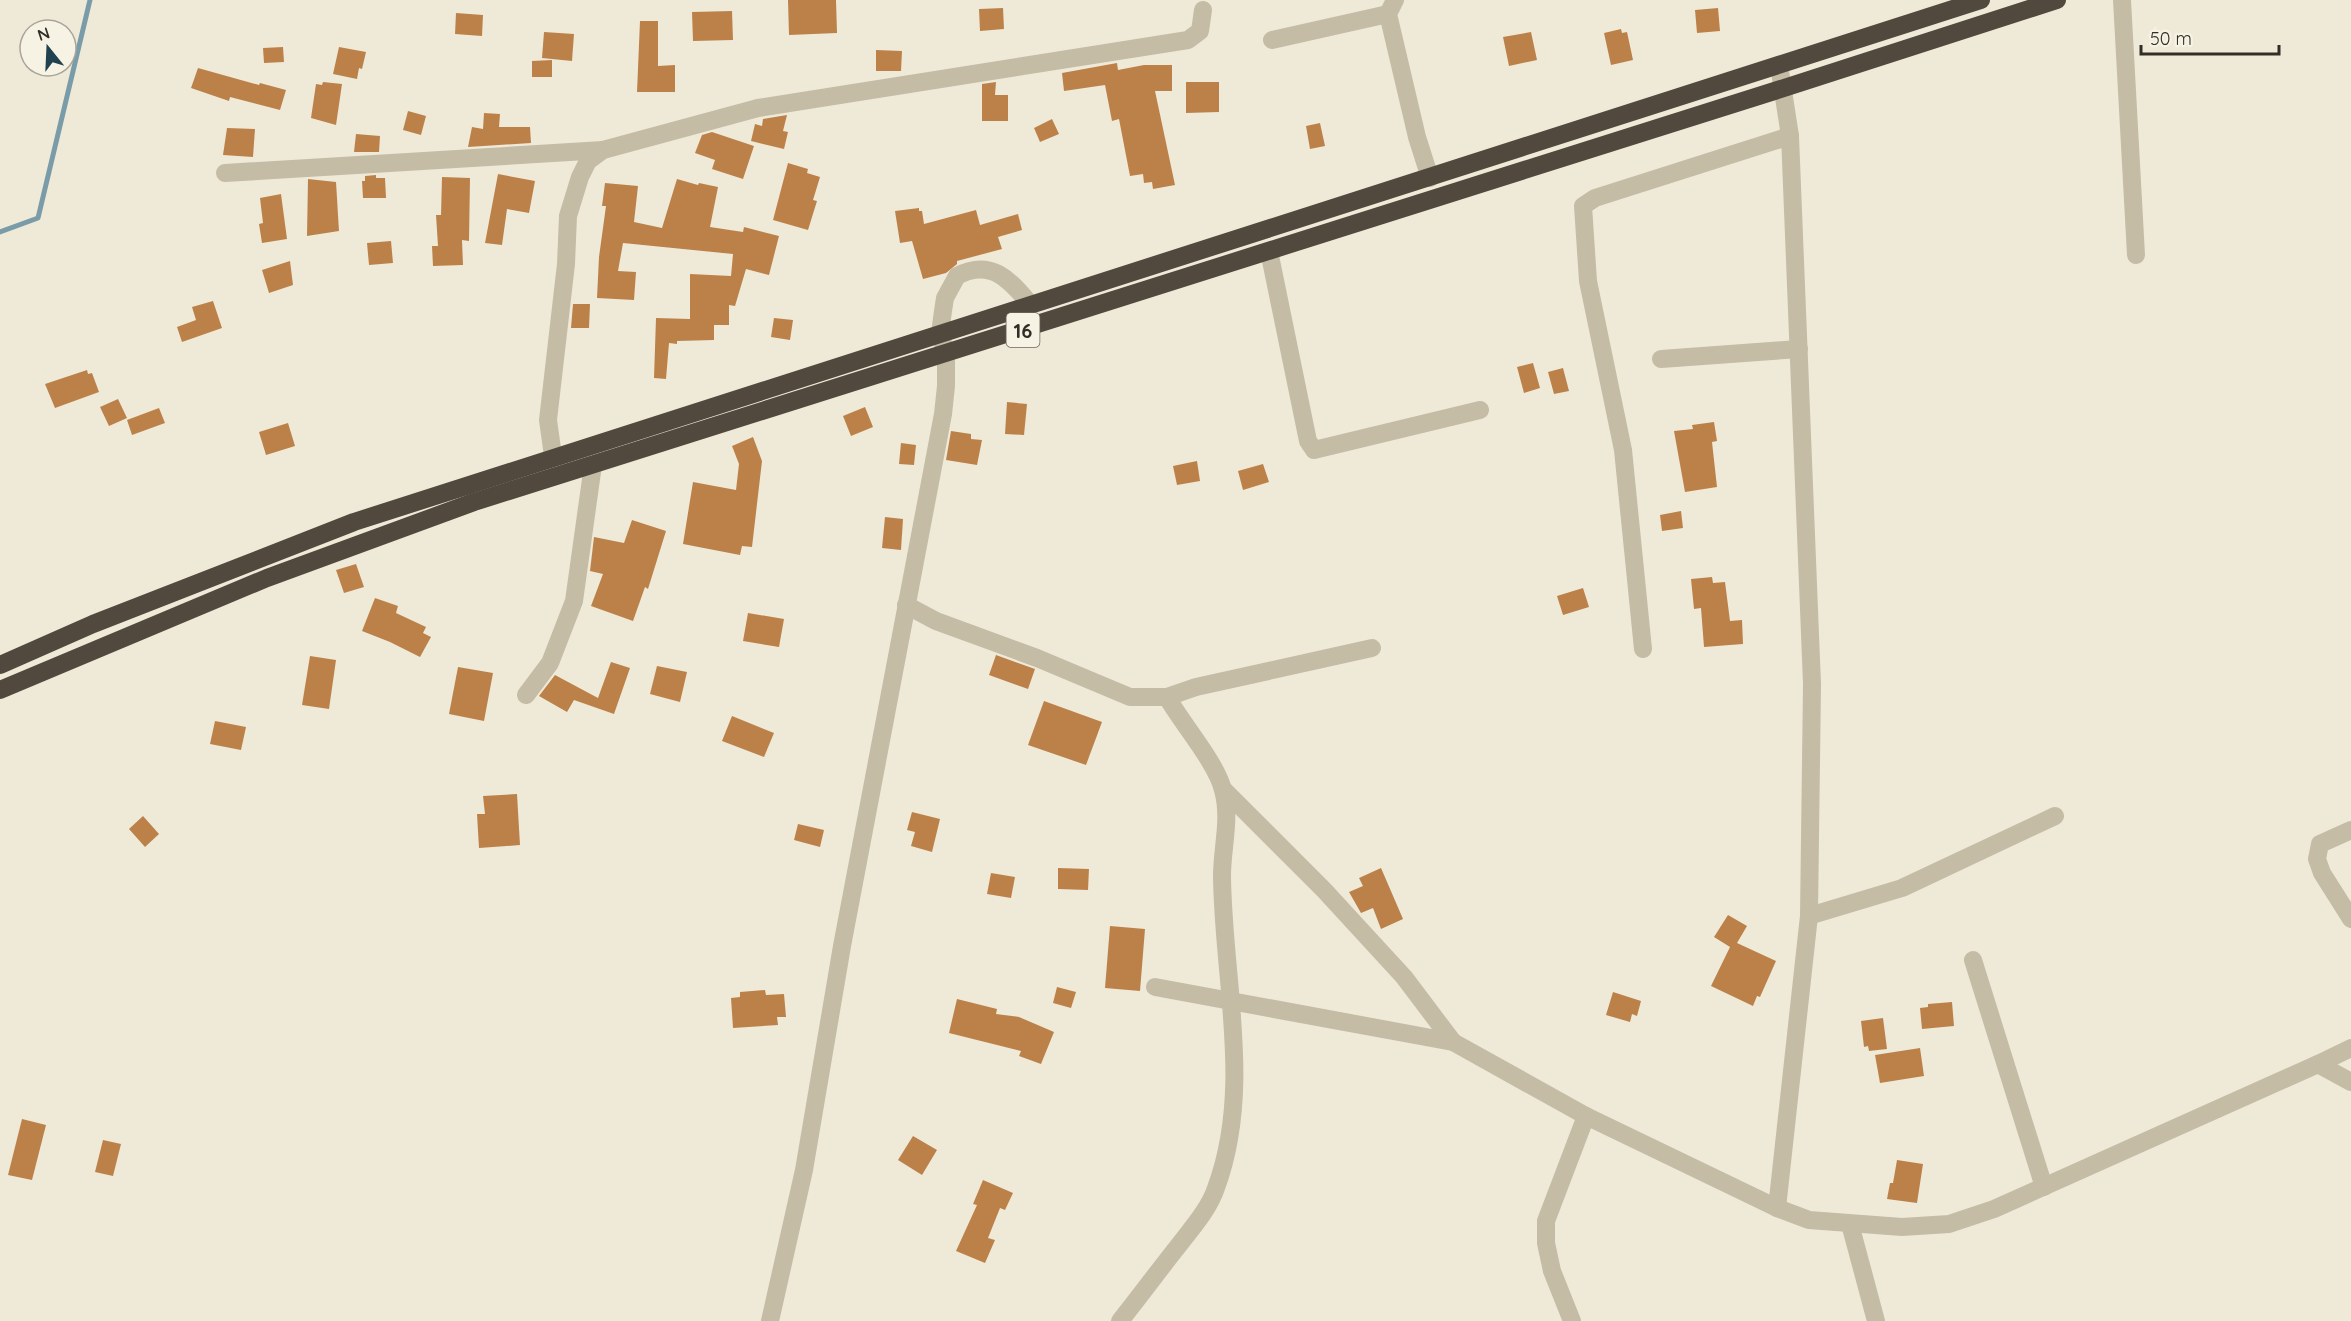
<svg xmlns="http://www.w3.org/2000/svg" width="2351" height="1321" font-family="Quicksand,sans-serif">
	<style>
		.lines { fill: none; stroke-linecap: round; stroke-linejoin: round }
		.stream { stroke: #7a9ca9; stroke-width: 5 }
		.building { fill: #bc8149 }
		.minor { stroke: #c5bca6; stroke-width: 18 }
		.highway { stroke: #52493e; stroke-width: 18 }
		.labels { text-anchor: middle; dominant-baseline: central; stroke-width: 6; stroke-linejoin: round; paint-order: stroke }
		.shield { fill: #f7f3e4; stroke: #6d685f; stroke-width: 1.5 }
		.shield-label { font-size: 20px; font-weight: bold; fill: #322d26 }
	</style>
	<rect width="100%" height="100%" fill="#efead8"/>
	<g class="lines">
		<path class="stream" d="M 0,232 L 38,218 L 90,0"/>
	</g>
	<g class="building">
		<path d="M 788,0 L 836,0 L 837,33 L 789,35 Z"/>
		<path d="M 1003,8 L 1004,29 L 980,31 L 979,9 Z"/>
		<path d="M 1718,8 L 1720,31 L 1697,33 L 1695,10 Z"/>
		<path d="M 732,11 L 733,40 L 693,41 L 692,12 Z"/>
		<path d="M 456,13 L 483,15 L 482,36 L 455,34 Z"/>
		<path d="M 640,21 L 658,21 L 658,66 L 675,65 L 675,92 L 637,92 Z"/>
		<path d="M 1621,29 L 1622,33 L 1627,32 L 1633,60 L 1611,65 L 1604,33 Z"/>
		<path d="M 544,32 L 574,34 L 572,61 L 542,58 Z"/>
		<path d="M 1531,32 L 1537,60 L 1509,66 L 1503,37 Z"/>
		<path d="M 283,47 L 284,62 L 264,63 L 263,48 Z"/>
		<path d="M 339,47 L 366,52 L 362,69 L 359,68 L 357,79 L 333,74 Z"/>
		<path d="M 876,50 L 902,51 L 901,71 L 876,71 Z"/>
		<path d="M 552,60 L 552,77 L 532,77 L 532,61 Z"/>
		<path d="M 1117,63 L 1118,70 L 1144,65 L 1172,65 L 1172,91 L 1155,91 L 1175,185 L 1153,189 L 1152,182 L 1144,183 L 1143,174 L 1130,176 L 1119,119 L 1112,121 L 1105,85 L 1064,91 L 1062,73 Z"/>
		<path d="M 198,68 L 259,85 L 260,83 L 286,90 L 280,110 L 230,97 L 229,101 L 191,88 Z"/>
		<path d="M 323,82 L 342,84 L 336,125 L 311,118 L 316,84 L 322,85 Z"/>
		<path d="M 996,82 L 995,95 L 1008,95 L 1008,121 L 982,121 L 982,84 Z"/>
		<path d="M 1186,82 L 1219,82 L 1219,112 L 1186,113 Z"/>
		<path d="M 408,111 L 426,116 L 421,135 L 403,130 Z"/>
		<path d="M 484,113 L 500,114 L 499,127 L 530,127 L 531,143 L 468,147 L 472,127 L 483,129 Z"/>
		<path d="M 787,115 L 783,131 L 788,132 L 784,149 L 751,141 L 755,124 L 762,126 L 763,119 Z"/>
		<path d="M 1052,119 L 1059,134 L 1040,142 L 1034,128 Z"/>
		<path d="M 1320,123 L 1325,146 L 1310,149 L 1306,126 Z"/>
		<path d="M 227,128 L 255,129 L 253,157 L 223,155 Z"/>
		<path d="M 712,132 L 754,146 L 743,179 L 712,169 L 715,160 L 695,153 L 702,135 Z"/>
		<path d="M 356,134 L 380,136 L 379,152 L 354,152 Z"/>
		<path d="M 788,163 L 808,169 L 807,173 L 820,177 L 813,200 L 817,201 L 808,230 L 773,220 Z"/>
		<path d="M 498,174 L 535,181 L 529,213 L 507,209 L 502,245 L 485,243 Z"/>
		<path d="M 376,175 L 376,178 L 385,178 L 386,198 L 363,198 L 362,181 L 365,181 L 365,176 Z"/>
		<path d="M 442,177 L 470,178 L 469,241 L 462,240 L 463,265 L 433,266 L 432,246 L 438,246 L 436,215 L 441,215 Z"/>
		<path d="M 308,179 L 336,182 L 339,231 L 307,236 Z"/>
		<path d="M 677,179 L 698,185 L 699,183 L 718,187 L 710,227 L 743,232 L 744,227 L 779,236 L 769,275 L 746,269 L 735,306 L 729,305 L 729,292 L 729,325 L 714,325 L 714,340 L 677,341 L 677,344 L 669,343 L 666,379 L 654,378 L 656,318 L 690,319 L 690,274 L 731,276 L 733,254 L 623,243 L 618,271 L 636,272 L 634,300 L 597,298 L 599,257 L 606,206 L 602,206 L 605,183 L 638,186 L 634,222 L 662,228 Z"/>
		<path d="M 281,194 L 287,239 L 262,243 L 259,224 L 263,223 L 260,198 Z"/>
		<path d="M 919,208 L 919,211 L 922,211 L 924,224 L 976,210 L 980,225 L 1018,214 L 1022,230 L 998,237 L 1002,249 L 957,261 L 957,264 L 946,273 L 923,279 L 912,241 L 900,243 L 895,211 Z"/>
		<path d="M 391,241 L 393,263 L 369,265 L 367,243 Z"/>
		<path d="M 290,261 L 293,285 L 269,293 L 262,270 Z"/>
		<path d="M 213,301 L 222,328 L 182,342 L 177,327 L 196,320 L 192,307 Z"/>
		<path d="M 573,304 L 590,304 L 589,328 L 571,328 Z"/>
		<path d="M 774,318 L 793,320 L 790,340 L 771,337 Z"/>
		<path d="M 1533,363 L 1540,388 L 1524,393 L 1517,367 Z"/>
		<path d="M 1563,368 L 1569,391 L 1554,394 L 1548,372 Z"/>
		<path d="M 87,370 L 88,374 L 92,373 L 99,392 L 55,408 L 45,384 Z"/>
		<path d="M 118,399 L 127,418 L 109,426 L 100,407 Z"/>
		<path d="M 1007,402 L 1027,404 L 1024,435 L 1005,434 Z"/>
		<path d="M 865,407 L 873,427 L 851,436 L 843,416 Z"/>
		<path d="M 159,408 L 165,423 L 132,435 L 127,420 Z"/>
		<path d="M 1714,422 L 1717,441 L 1712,442 L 1717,487 L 1685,492 L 1674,431 L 1693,429 L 1692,425 Z"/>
		<path d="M 288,423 L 295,446 L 266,455 L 259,432 Z"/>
		<path d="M 951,431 L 971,434 L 971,439 L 982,440 L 977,465 L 946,460 Z"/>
		<path d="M 753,437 L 762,461 L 752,547 L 742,546 L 740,555 L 683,544 L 693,482 L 736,490 L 739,464 L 732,446 Z"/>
		<path d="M 901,443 L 916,445 L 914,465 L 899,464 Z"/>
		<path d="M 1197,461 L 1200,481 L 1177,485 L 1173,466 Z"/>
		<path d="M 1263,464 L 1269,482 L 1243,490 L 1238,471 Z"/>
		<path d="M 1681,511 L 1683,528 L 1662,531 L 1660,515 Z"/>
		<path d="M 885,517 L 903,519 L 901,550 L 882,548 Z"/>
		<path d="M 632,520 L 666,531 L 648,589 L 645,587 L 633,621 L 591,606 L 603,574 L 590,571 L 594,537 L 624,543 Z"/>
		<path d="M 356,564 L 364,587 L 344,593 L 336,570 Z"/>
		<path d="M 1712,577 L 1713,583 L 1725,582 L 1730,621 L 1742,620 L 1743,644 L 1704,647 L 1701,608 L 1694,609 L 1691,579 Z"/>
		<path d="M 1583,588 L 1589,607 L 1563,615 L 1557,596 Z"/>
		<path d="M 375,598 L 398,606 L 396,613 L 426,627 L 423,633 L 431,637 L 420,657 L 390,642 L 362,631 Z"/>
		<path d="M 748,613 L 784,619 L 779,647 L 743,641 Z"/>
		<path d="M 996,655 L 1035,669 L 1028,689 L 989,675 Z"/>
		<path d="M 310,656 L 336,660 L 329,709 L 302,705 Z"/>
		<path d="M 611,662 L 630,668 L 614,714 L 574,700 L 567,712 L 539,696 L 555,675 L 598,698 Z"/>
		<path d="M 657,666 L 687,672 L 680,702 L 650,694 Z"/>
		<path d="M 458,667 L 493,673 L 484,721 L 449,714 Z"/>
		<path d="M 1044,701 L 1102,722 L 1086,765 L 1028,745 Z"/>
		<path d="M 732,716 L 774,733 L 764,757 L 722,741 Z"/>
		<path d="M 215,721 L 246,727 L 241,750 L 210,744 Z"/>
		<path d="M 517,794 L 520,845 L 479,848 L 477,814 L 485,814 L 483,796 Z"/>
		<path d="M 912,812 L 940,819 L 932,852 L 911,846 L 915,832 L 907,830 Z"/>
		<path d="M 143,816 L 159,834 L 145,847 L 129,829 Z"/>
		<path d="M 798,824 L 824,830 L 820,847 L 794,840 Z"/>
		<path d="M 1058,868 L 1089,869 L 1088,890 L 1058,889 Z"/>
		<path d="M 1381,868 L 1403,919 L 1381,929 L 1373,908 L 1361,913 L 1349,892 L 1363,886 L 1359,878 Z"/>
		<path d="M 991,873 L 1015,877 L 1011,898 L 987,894 Z"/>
		<path d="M 1728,915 L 1747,926 L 1737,943 L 1776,961 L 1760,997 L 1757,996 L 1753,1006 L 1711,986 L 1730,947 L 1714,937 Z"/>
		<path d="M 1110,926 L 1145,929 L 1140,991 L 1105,988 Z"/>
		<path d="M 1057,987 L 1076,992 L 1071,1008 L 1053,1003 Z"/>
		<path d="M 765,990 L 766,995 L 784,994 L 786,1017 L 777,1017 L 778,1025 L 733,1028 L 731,998 L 740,997 L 740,992 Z"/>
		<path d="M 1613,992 L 1641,1001 L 1637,1016 L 1632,1014 L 1630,1022 L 1606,1015 Z"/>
		<path d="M 957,999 L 997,1009 L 996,1014 L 1019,1017 L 1054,1032 L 1041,1064 L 1019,1056 L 1021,1051 L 949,1033 Z"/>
		<path d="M 1952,1002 L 1954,1026 L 1922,1029 L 1920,1008 L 1928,1007 L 1928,1004 Z"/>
		<path d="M 1883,1018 L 1887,1049 L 1869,1051 L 1868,1046 L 1864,1047 L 1861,1021 Z"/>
		<path d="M 1920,1048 L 1924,1076 L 1880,1083 L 1875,1055 Z"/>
		<path d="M 22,1119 L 46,1125 L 32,1180 L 8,1175 Z"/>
		<path d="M 913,1136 L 937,1150 L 922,1175 L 898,1160 Z"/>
		<path d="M 103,1140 L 121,1144 L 113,1176 L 95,1172 Z"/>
		<path d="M 1897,1160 L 1923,1164 L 1917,1203 L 1887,1199 L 1890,1183 L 1893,1183 Z"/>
		<path d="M 983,1180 L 1013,1193 L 1005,1210 L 1000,1208 L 988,1238 L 995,1240 L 985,1263 L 956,1251 L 977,1205 L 973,1204 Z"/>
	</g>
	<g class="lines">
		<g class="minor">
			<path d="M 1395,0 L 1388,14 L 1417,137 L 1430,178"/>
			<path d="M 2122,0 L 2136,255"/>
			<path d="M 1272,40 L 1388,14"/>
			<path d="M 225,173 L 603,150"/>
			<path d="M 1269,251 L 1308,441 L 1314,450 L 1480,410"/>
			<path d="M 1661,359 L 1799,349"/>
			<path d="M 553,456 L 548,420 L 566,264 L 568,216 L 580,177 L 588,161 L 603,150 L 758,108 L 1188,40 L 1200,31 L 1203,10"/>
			<path d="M 906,605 L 936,621 L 1037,658 L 1130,697 L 1167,697 L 1196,687 L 1372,648"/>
			<path d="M 1643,649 L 1623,450 L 1588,281 L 1583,206 L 1595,198 L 1790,136"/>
			<path d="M 526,695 L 550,663 L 574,601 L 593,465"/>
			<path d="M 1223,789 L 1324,890 L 1404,977 L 1453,1042"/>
			<path d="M 2351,830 L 2320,844 L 2317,859 L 2322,873 L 2351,919"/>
			<path d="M 1809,916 L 1902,888 L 2055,816"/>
			<path d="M 1973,960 L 2044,1187"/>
			<path d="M 1155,987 L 1453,1042 L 1586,1116 L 1777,1208 L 1809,1220 L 1902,1227 L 1949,1224 L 1994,1209 L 2318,1064 L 2351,1082"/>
			<path d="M 2318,1064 L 2351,1048"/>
			<path d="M 1777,1208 L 1809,916 L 1812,684 L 1790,136 L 1779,65"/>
			<path d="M 1850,1224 L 1876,1321"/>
			<path d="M 770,1321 L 804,1170 L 842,946 L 943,414 L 946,386 L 946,354 L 940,333 L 943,311 L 945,298 L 957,276 C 991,258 1010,280 1030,304"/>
			<path d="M 1120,1321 C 1140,1296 1159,1270 1179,1245 C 1192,1228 1209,1209 1216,1188 C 1253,1088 1223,980 1222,876 C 1222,847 1231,819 1223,790 C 1216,762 1183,725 1167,697"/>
			<path d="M 1572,1321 L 1552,1271 L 1546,1243 L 1546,1221 L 1586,1116"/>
		</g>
		<g class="highway">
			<path d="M 0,665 L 93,624 L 354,522 L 1981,0"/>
			<path d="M 0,690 L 267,578 L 474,502 L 1784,88 L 2057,0"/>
		</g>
	</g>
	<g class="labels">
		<rect class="shield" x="1006.5" y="313" width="33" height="34" rx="4.5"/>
		<g class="shield-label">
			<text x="1023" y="330">16</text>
		</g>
	</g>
	<g transform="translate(48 48) rotate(342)"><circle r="28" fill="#f7f3e4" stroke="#a8a498" stroke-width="1.5"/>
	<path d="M0-4.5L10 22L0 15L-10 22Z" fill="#1f4150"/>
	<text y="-9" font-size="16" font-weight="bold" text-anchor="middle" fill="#322d26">N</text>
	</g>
	<path d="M2141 45v9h138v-9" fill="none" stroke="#322d26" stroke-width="3"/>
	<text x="2150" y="45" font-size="18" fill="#322d26" stroke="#f7f3e4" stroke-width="4.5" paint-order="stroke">50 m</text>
</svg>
